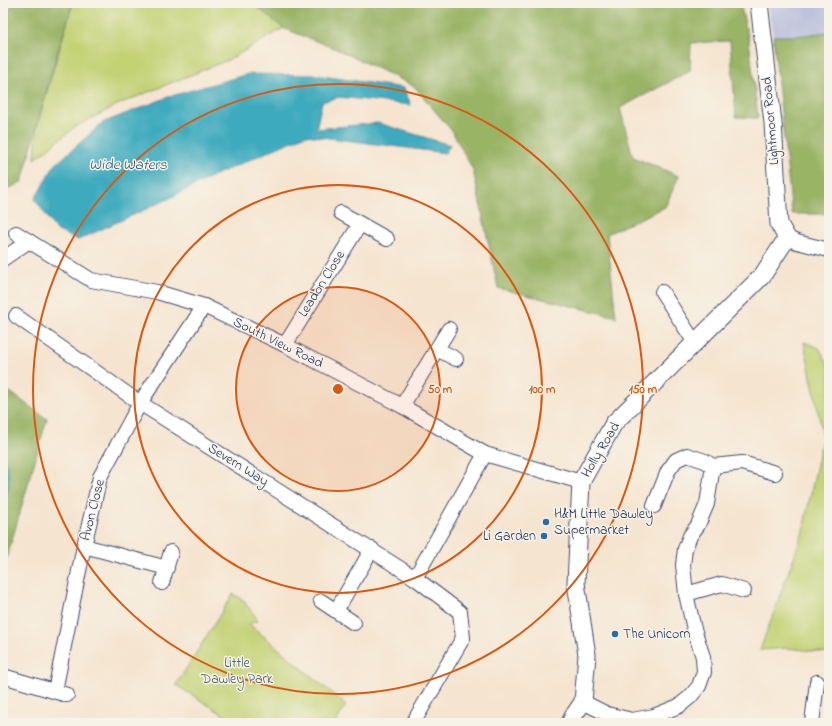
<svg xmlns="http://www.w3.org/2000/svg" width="832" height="726" font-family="'Indie Flower',sans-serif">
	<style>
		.industrial { fill: #bec3dd }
		.green { fill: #c3d274; stroke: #6f8069 }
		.forest { fill: #9ab466; stroke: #5a7262 }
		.water { fill: #3eaabd; stroke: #2c6c8e }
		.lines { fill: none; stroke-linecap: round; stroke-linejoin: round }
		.minor-casing { stroke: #3c4a6f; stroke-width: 16 }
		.tertiary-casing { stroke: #3c4a6f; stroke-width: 19 }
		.minor { stroke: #fff; stroke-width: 14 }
		.tertiary { stroke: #fff; stroke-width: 17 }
		.ring { fill: none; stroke: #de5710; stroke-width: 2 }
		.poi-dot { fill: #1f6fb2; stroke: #f7f3e8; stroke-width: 1.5 }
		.labels { text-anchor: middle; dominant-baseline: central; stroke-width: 3; stroke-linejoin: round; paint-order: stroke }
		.street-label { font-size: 14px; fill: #1b2f5e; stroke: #f7f3e8 }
		.poi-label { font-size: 14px; fill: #1b2f5e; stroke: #f7f3e8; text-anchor: start }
		.park-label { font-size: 14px; fill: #455864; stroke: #f7f3e8 }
		.water-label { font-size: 15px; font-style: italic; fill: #275a7f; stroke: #f7f3e8 }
		.centre { fill: #de5710; stroke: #f7f3e8; stroke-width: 2 }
		.ring-label { font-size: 12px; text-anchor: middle; font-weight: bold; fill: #de5710; stroke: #f7f3e8; stroke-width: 3; stroke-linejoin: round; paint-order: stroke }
	</style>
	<rect width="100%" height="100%" fill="#f7f3e8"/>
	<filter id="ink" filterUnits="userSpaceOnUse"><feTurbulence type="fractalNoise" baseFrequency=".025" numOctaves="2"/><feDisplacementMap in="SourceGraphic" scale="8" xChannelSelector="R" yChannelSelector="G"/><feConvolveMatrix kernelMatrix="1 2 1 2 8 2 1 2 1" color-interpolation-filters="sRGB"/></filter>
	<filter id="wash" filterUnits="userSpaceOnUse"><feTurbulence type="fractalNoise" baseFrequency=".012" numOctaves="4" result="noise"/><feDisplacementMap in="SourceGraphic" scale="16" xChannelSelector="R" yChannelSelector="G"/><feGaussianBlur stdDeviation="0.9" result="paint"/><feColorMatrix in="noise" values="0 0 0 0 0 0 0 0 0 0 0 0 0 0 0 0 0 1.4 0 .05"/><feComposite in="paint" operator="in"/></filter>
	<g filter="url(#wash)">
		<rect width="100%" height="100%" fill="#f5e5d0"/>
		<path class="industrial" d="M 767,3 L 824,3 L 829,6 L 829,32 L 797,36 L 773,36 Z"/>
		<g class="green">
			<path d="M 73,3 L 252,3 L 284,28 L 230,59 L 119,104 L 75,127 L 35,159 L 37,126 Z"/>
			<path d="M 804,342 L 819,348 L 829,366 L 829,653 L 787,648 L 760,650 L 802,535 L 823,436 Z"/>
			<path d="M 233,594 L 243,600 L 258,620 L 249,624 L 346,705 L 336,723 L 237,723 L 176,685 Z"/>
		</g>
		<g class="forest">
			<path d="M 12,3 L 73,3 L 49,81 L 22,182 L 3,191 L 3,32 Z"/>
			<path d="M 252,3 L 740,3 L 749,40 L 758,118 L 736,117 L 730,41 L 691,43 L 690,71 L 620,108 L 633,157 L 679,176 L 665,207 L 607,234 L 616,317 L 498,288 L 473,170 L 452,131 L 414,86 L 334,48 L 285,29 Z"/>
			<path d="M 829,32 L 829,214 L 792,214 L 773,36 L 797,36 Z"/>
			<path d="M 3,387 L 47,419 L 3,571 Z"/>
		</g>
		<g class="water">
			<path d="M 248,74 L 315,75 L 404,88 L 411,105 L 339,97 L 322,102 L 316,129 L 378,123 L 450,145 L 445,153 L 306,135 L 215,175 L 166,200 L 78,240 L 56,230 L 35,199 L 54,166 L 102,123 L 168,97 Z"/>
			<path d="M 3,459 L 7,463 L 9,486 L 5,503 L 3,505 Z"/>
		</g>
	</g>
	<g filter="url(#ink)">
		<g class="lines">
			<defs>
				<g id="minor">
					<path d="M 341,213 L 387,239"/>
					<path d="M 16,233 L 91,280 L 157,292 L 204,306 L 285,345 L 402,406 L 485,454 L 581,482"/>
					<path d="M 787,238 L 797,242 L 829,250"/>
					<path d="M 3,259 L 29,241"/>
					<path d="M 662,292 L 695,343"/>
					<path d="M 16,316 L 140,403 L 415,578 L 460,612 L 463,638 L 413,723"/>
					<path d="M 285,345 L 360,224"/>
					<path d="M 437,349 L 456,359"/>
					<path d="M 402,406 L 449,329"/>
					<path d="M 713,466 L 742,463 L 775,473"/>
					<path d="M 84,546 L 167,568"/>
					<path d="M 415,578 L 485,454"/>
					<path d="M 162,583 L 171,552"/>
					<path d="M 686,594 L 722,584 L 744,591"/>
					<path d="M 321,601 L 354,623"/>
					<path d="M 336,611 L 372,549"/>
					<path d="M 3,676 L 67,695"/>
					<path d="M 55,691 L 84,546 L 100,477 L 140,403 L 204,306"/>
					<path d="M 583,702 L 607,714 L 632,720 L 654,716 L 679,706 L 690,697 L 699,686 L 704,672 L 703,657 L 694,629 L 686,594 L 683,565 L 685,549 L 690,536 L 698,525 L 707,504 L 713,466 L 705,461 L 687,455 L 676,460 L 668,471 L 654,506"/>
					<path d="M 812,723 L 817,682"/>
				</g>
				<path id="tertiary" d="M 570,723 L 574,715 L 583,702 L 587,655 L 576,583 L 581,482 L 614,423 L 762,276 L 787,238 L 779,224 L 773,123 L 759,3"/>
			</defs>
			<use href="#minor" class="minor-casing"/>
			<use href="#tertiary" class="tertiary-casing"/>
			<use href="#minor" class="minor"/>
			<use href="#tertiary" class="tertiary"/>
		</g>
	</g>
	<circle cx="338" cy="389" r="102" fill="#de5710" fill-opacity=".12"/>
	<g class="ring">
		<circle cx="338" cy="389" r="102"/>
		<circle cx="338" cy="389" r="204"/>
		<circle cx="338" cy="389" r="305"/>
	</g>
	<g class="poi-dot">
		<circle cx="546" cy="522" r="4"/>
		<circle cx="544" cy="536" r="4"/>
		<circle cx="615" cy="634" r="4"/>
	</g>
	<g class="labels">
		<g class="street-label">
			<text transform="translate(771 121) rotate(-95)">Lightmoor Road</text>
			<text transform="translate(322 284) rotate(-58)">Leadon Close</text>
			<text transform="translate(278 343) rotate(26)">South View Road</text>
			<text transform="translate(601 450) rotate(-59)">Holly Road</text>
			<text transform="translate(238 465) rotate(32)">Severn Way</text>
			<text transform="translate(93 510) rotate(-76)">Avon Close</text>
		</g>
		<g class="poi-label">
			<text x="554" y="514">H&amp;M Little Dawley<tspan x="554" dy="16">Supermarket</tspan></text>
			<text x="536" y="536" text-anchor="end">Li Garden</text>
			<text x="623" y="634">The Unicorn</text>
		</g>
		<g class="park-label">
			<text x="237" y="663">Little<tspan x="237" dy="16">Dawley Park</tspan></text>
		</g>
		<g class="water-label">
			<text x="128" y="165">Wide Waters</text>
		</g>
	</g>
	<circle cx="338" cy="389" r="6" class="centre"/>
	<g class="ring-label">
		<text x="440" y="393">50 m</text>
		<text x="542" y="393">100 m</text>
		<text x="643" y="393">150 m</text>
	</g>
	<rect width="832" height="726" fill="none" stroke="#f7f3e8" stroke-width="16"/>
</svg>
